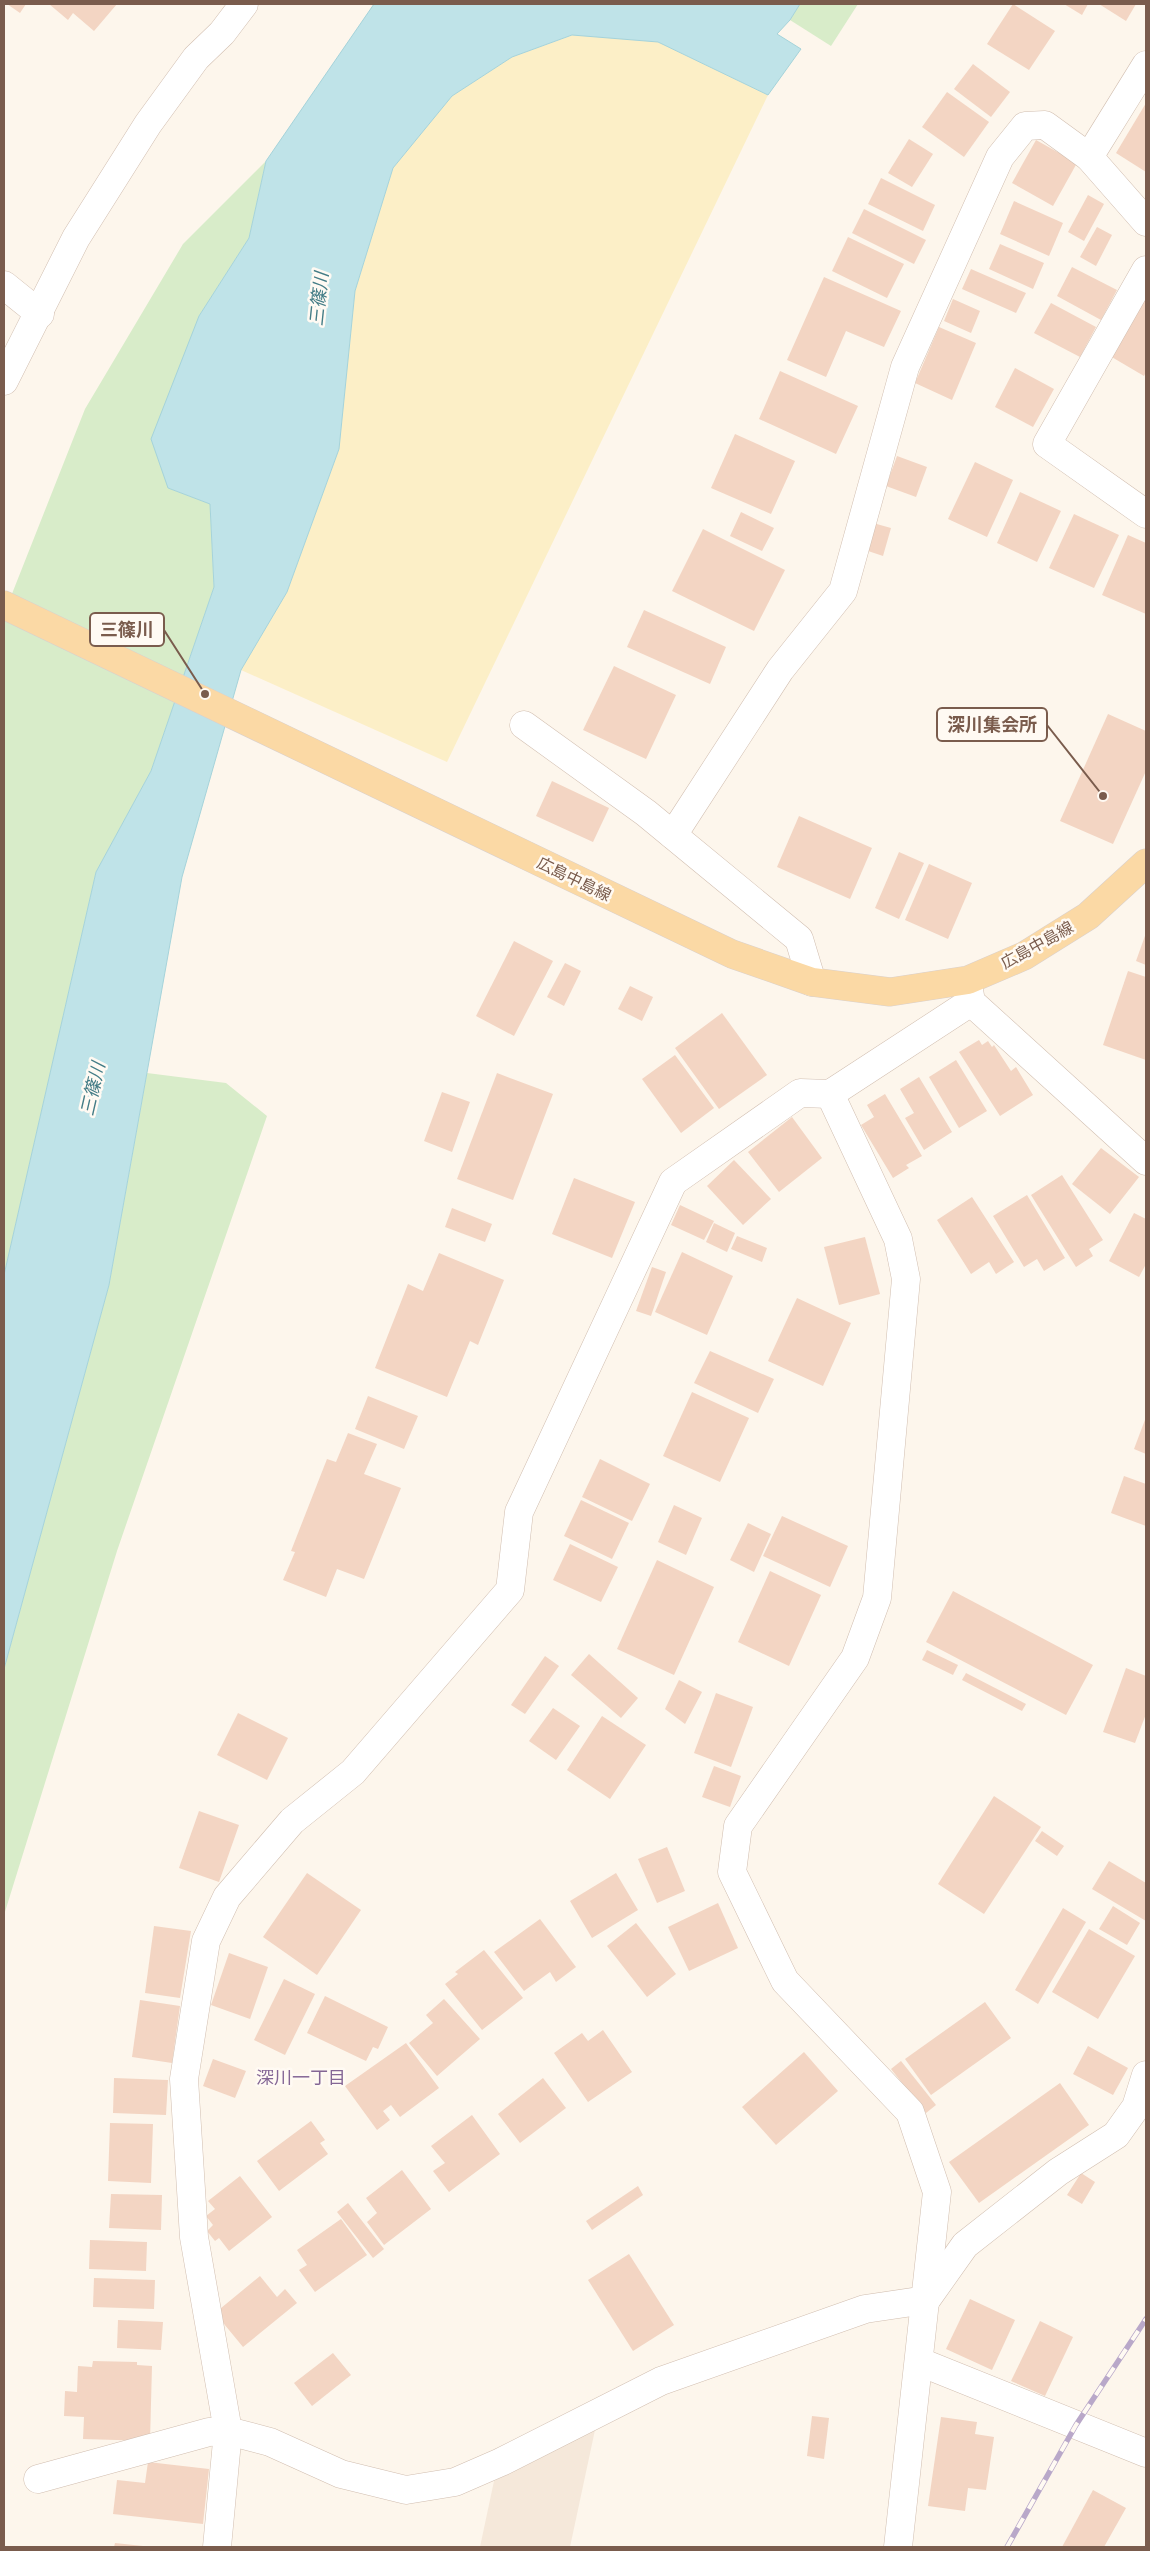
<svg xmlns="http://www.w3.org/2000/svg" width="1150" height="2551" font-family="Arial,'Noto Sans JP',sans-serif">
	<style>
		.residential { fill: #f5e8da }
		.green { fill: #d8ecc9 }
		.sand { fill: #fcefc7 }
		.water { fill: #bfe3e8; stroke: #a5d3da }
		.building { fill: #f3d5c3 }
		.lines { fill: none; stroke-linecap: round; stroke-linejoin: round }
		.street-casing { stroke: #d1beb0; stroke-width: 29 }
		.primary-casing { stroke: #dad1cd; stroke-width: 29 }
		.street { stroke: #fff; stroke-width: 28 }
		.primary { stroke: #fbd9a5; stroke-width: 28 }
		.rail-casing { stroke: #b9a8c9; stroke-width: 5.5 }
		.rail { stroke: #fffaf3; stroke-width: 4; stroke-dasharray: 11; stroke-linecap: butt }
		.labels { text-anchor: middle; dominant-baseline: central; stroke-width: 5; stroke-linejoin: round; paint-order: stroke }
		.street-label { font-size: 16px; fill: #7a5c4d; stroke: #fffaf3 }
		.water-label { font-size: 18px; font-style: italic; fill: #437c86; stroke: #fffaf3 }
		.neighbourhood-label { font-size: 18px; fill: #846695; stroke: #fffaf3 }
		.leader { fill: none; stroke: #7a5c4d; stroke-width: 2 }
		.callout-dot { fill: #7a5c4d; stroke: #fffaf3; stroke-width: 2 }
		.callout { fill: #fffaf3; stroke: #7a5c4d; stroke-width: 2 }
		.callout-label { font-size: 18px; text-anchor: middle; font-weight: bold; fill: #7a5c4d }
	</style>
	<rect width="100%" height="100%" fill="#fdf6ec"/>
	<path class="residential" d="M 595,2430 L 570,2547 L 480,2547 L 494,2481 Z"/>
	<g class="green">
		<path d="M 800,4 L 858,4 L 831,46 L 790,20 Z"/>
		<path d="M 266,161 L 249,238 L 199,316 L 168,488 L 210,504 L 214,587 L 151,771 L 96,872 L 4,1275 L 4,614 L 85,409 L 183,244 Z"/>
		<path d="M 147,1073 L 226,1083 L 267,1116 L 117,1551 L 4,1915 L 4,1669 L 109,1285 Z"/>
	</g>
	<path class="sand" d="M 573,35 L 658,42 L 768,95 L 447,762 L 241,670 L 287,592 L 339,449 L 355,291 L 393,168 L 452,96 L 512,57 Z"/>
	<path class="water" d="M 374,4 L 800,4 L 790,20 L 777,34 L 801,49 L 768,95 L 658,42 L 572,35 L 512,57 L 452,96 L 393,168 L 355,291 L 339,449 L 287,592 L 241,670 L 182,877 L 109,1285 L 4,1669 L 4,1275 L 96,872 L 151,771 L 214,587 L 210,504 L 168,488 L 151,439 L 199,316 L 249,238 L 266,161 Z"/>
	<g class="building">
		<path d="M 7,4 L 26,4 L 20,13 Z"/>
		<path d="M 49,4 L 117,4 L 94,31 L 73,13 L 68,20 Z"/>
		<path d="M 1013,4 L 1055,31 L 1029,70 L 987,44 Z"/>
		<path d="M 1064,4 L 1088,4 L 1082,15 Z"/>
		<path d="M 1099,4 L 1136,4 L 1126,21 Z"/>
		<path d="M 973,64 L 1010,92 L 991,117 L 954,89 Z"/>
		<path d="M 947,92 L 989,122 L 964,157 L 922,127 Z"/>
		<path d="M 1146,103 L 1146,172 L 1116,153 Z"/>
		<path d="M 909,139 L 933,154 L 912,187 L 888,173 Z"/>
		<path d="M 1036,140 L 1077,163 L 1053,206 L 1012,183 Z"/>
		<path d="M 881,178 L 935,205 L 923,231 L 868,204 Z"/>
		<path d="M 1088,195 L 1104,204 L 1084,241 L 1068,232 Z"/>
		<path d="M 1014,201 L 1063,223 L 1049,256 L 1000,234 Z"/>
		<path d="M 864,209 L 926,240 L 914,264 L 852,233 Z"/>
		<path d="M 1097,227 L 1112,235 L 1096,266 L 1080,257 Z"/>
		<path d="M 848,237 L 904,264 L 887,298 L 832,271 Z"/>
		<path d="M 1000,244 L 1044,263 L 1033,289 L 989,269 Z"/>
		<path d="M 1072,267 L 1117,290 L 1101,320 L 1057,296 Z"/>
		<path d="M 971,269 L 1026,293 L 1016,313 L 962,289 Z"/>
		<path d="M 824,277 L 901,311 L 884,347 L 846,331 L 826,377 L 787,360 Z"/>
		<path d="M 1146,291 L 1146,372 L 1144,376 L 1110,356 Z"/>
		<path d="M 953,299 L 980,311 L 971,333 L 944,321 Z"/>
		<path d="M 1051,303 L 1096,327 L 1080,357 L 1034,333 Z"/>
		<path d="M 939,327 L 976,343 L 952,400 L 915,383 Z"/>
		<path d="M 1015,368 L 1054,389 L 1033,427 L 995,407 Z"/>
		<path d="M 780,371 L 858,406 L 836,454 L 759,419 Z"/>
		<path d="M 735,434 L 795,461 L 771,514 L 711,488 Z"/>
		<path d="M 897,456 L 927,467 L 916,497 L 886,486 Z"/>
		<path d="M 975,462 L 1013,480 L 987,537 L 948,519 Z"/>
		<path d="M 1020,492 L 1061,511 L 1037,562 L 997,543 Z"/>
		<path d="M 741,512 L 774,528 L 762,551 L 730,536 Z"/>
		<path d="M 1074,514 L 1119,535 L 1094,588 L 1049,568 Z"/>
		<path d="M 873,523 L 891,528 L 883,556 L 865,550 Z"/>
		<path d="M 703,529 L 785,570 L 754,631 L 672,591 Z"/>
		<path d="M 1128,535 L 1146,543 L 1146,614 L 1102,595 Z"/>
		<path d="M 644,610 L 726,647 L 710,684 L 627,647 Z"/>
		<path d="M 614,666 L 676,695 L 646,759 L 583,730 Z"/>
		<path d="M 1108,714 L 1146,731 L 1146,771 L 1113,844 L 1060,821 Z"/>
		<path d="M 552,781 L 609,808 L 593,842 L 536,816 Z"/>
		<path d="M 799,816 L 872,848 L 850,899 L 777,867 Z"/>
		<path d="M 899,852 L 924,863 L 899,919 L 875,908 Z"/>
		<path d="M 929,864 L 972,883 L 948,939 L 905,920 Z"/>
		<path d="M 1146,933 L 1146,965 L 1136,961 Z"/>
		<path d="M 514,941 L 553,961 L 514,1036 L 476,1016 Z"/>
		<path d="M 565,963 L 581,971 L 564,1006 L 547,997 Z"/>
		<path d="M 1128,971 L 1146,977 L 1146,1060 L 1103,1045 Z"/>
		<path d="M 630,986 L 653,997 L 642,1021 L 618,1009 Z"/>
		<path d="M 722,1013 L 767,1075 L 719,1109 L 675,1048 Z"/>
		<path d="M 979,1040 L 982,1045 L 988,1041 L 992,1047 L 994,1045 L 1011,1071 L 1016,1067 L 1033,1095 L 1000,1116 L 959,1052 Z"/>
		<path d="M 675,1055 L 714,1108 L 681,1133 L 642,1079 Z"/>
		<path d="M 956,1060 L 987,1111 L 959,1128 L 929,1077 Z"/>
		<path d="M 497,1073 L 553,1094 L 513,1200 L 457,1179 Z"/>
		<path d="M 919,1077 L 952,1132 L 924,1150 L 905,1118 L 914,1113 L 900,1089 Z"/>
		<path d="M 442,1092 L 470,1102 L 452,1152 L 424,1141 Z"/>
		<path d="M 885,1094 L 922,1156 L 906,1165 L 909,1168 L 893,1178 L 861,1125 L 874,1117 L 867,1105 Z"/>
		<path d="M 792,1117 L 822,1158 L 779,1192 L 748,1152 Z"/>
		<path d="M 1101,1148 L 1139,1177 L 1110,1214 L 1072,1184 Z"/>
		<path d="M 734,1160 L 771,1199 L 743,1225 L 707,1186 Z"/>
		<path d="M 1062,1175 L 1103,1240 L 1089,1249 L 1093,1256 L 1076,1267 L 1031,1195 Z"/>
		<path d="M 574,1178 L 635,1202 L 612,1258 L 552,1234 Z"/>
		<path d="M 1027,1195 L 1065,1258 L 1044,1271 L 1037,1259 L 1024,1267 L 993,1216 Z"/>
		<path d="M 972,1197 L 1014,1262 L 996,1274 L 989,1262 L 971,1274 L 937,1220 Z"/>
		<path d="M 680,1205 L 714,1221 L 704,1240 L 671,1225 Z"/>
		<path d="M 452,1208 L 492,1224 L 485,1242 L 445,1227 Z"/>
		<path d="M 1134,1213 L 1146,1219 L 1146,1264 L 1139,1277 L 1109,1261 Z"/>
		<path d="M 714,1223 L 735,1233 L 727,1252 L 706,1242 Z"/>
		<path d="M 737,1236 L 767,1248 L 762,1262 L 731,1249 Z"/>
		<path d="M 865,1237 L 880,1294 L 839,1305 L 824,1247 Z"/>
		<path d="M 682,1252 L 733,1276 L 707,1335 L 655,1312 Z"/>
		<path d="M 439,1253 L 504,1280 L 478,1345 L 470,1341 L 447,1397 L 375,1368 L 408,1284 L 423,1291 Z"/>
		<path d="M 652,1267 L 666,1272 L 651,1316 L 636,1311 Z"/>
		<path d="M 797,1298 L 851,1323 L 823,1386 L 768,1361 Z"/>
		<path d="M 710,1351 L 774,1379 L 758,1413 L 694,1383 Z"/>
		<path d="M 692,1392 L 749,1418 L 720,1482 L 663,1456 Z"/>
		<path d="M 368,1396 L 418,1416 L 404,1449 L 355,1429 Z"/>
		<path d="M 1146,1417 L 1146,1454 L 1134,1449 Z"/>
		<path d="M 348,1433 L 377,1444 L 364,1474 L 401,1488 L 364,1579 L 337,1569 L 326,1597 L 283,1580 L 295,1552 L 291,1551 L 327,1459 L 336,1462 Z"/>
		<path d="M 600,1459 L 650,1484 L 632,1521 L 582,1497 Z"/>
		<path d="M 1124,1476 L 1146,1484 L 1146,1526 L 1111,1513 Z"/>
		<path d="M 581,1500 L 629,1523 L 612,1559 L 564,1536 Z"/>
		<path d="M 674,1505 L 702,1518 L 686,1555 L 658,1542 Z"/>
		<path d="M 782,1516 L 848,1546 L 830,1587 L 763,1556 Z"/>
		<path d="M 748,1523 L 771,1534 L 754,1572 L 730,1560 Z"/>
		<path d="M 570,1544 L 618,1567 L 601,1602 L 553,1580 Z"/>
		<path d="M 657,1560 L 714,1587 L 674,1675 L 617,1649 Z"/>
		<path d="M 770,1571 L 821,1595 L 789,1666 L 738,1642 Z"/>
		<path d="M 953,1591 L 1093,1665 L 1066,1715 L 926,1642 Z"/>
		<path d="M 927,1650 L 958,1665 L 953,1675 L 922,1660 Z"/>
		<path d="M 589,1654 L 638,1698 L 621,1718 L 571,1675 Z"/>
		<path d="M 545,1656 L 559,1666 L 525,1714 L 511,1705 Z"/>
		<path d="M 1126,1668 L 1146,1676 L 1146,1714 L 1135,1743 L 1103,1732 Z"/>
		<path d="M 966,1673 L 1026,1704 L 1022,1711 L 962,1680 Z"/>
		<path d="M 679,1680 L 702,1692 L 685,1724 L 665,1709 Z"/>
		<path d="M 716,1693 L 753,1707 L 731,1767 L 694,1753 Z"/>
		<path d="M 553,1708 L 580,1726 L 556,1760 L 529,1741 Z"/>
		<path d="M 238,1713 L 288,1738 L 267,1780 L 217,1755 Z"/>
		<path d="M 602,1716 L 646,1745 L 610,1799 L 567,1770 Z"/>
		<path d="M 714,1766 L 741,1776 L 730,1807 L 702,1797 Z"/>
		<path d="M 994,1796 L 1041,1827 L 984,1914 L 938,1884 Z"/>
		<path d="M 199,1811 L 239,1825 L 219,1882 L 179,1868 Z"/>
		<path d="M 1042,1831 L 1064,1846 L 1057,1856 L 1035,1841 Z"/>
		<path d="M 667,1847 L 685,1891 L 657,1903 L 638,1859 Z"/>
		<path d="M 1109,1861 L 1146,1883 L 1146,1921 L 1092,1889 Z"/>
		<path d="M 307,1873 L 361,1910 L 317,1975 L 263,1937 Z"/>
		<path d="M 616,1873 L 638,1910 L 592,1938 L 570,1901 Z"/>
		<path d="M 718,1903 L 738,1948 L 689,1971 L 668,1927 Z"/>
		<path d="M 1113,1906 L 1140,1923 L 1127,1945 L 1099,1929 Z"/>
		<path d="M 1063,1908 L 1086,1922 L 1038,2004 L 1015,1990 Z"/>
		<path d="M 540,1919 L 576,1967 L 556,1982 L 550,1972 L 524,1991 L 494,1952 Z"/>
		<path d="M 636,1923 L 676,1974 L 647,1997 L 607,1946 Z"/>
		<path d="M 154,1926 L 191,1931 L 180,1998 L 145,1993 Z"/>
		<path d="M 1089,1929 L 1135,1956 L 1098,2019 L 1052,1992 Z"/>
		<path d="M 484,1950 L 523,1998 L 482,2030 L 445,1984 L 458,1974 L 455,1972 Z"/>
		<path d="M 229,1953 L 268,1967 L 250,2019 L 211,2005 Z"/>
		<path d="M 284,1979 L 315,1994 L 285,2055 L 254,2040 Z"/>
		<path d="M 325,1996 L 388,2027 L 378,2049 L 373,2047 L 366,2061 L 307,2033 Z"/>
		<path d="M 444,1999 L 480,2039 L 437,2076 L 409,2043 L 433,2023 L 426,2015 Z"/>
		<path d="M 140,2000 L 180,2006 L 172,2063 L 132,2057 Z"/>
		<path d="M 985,2002 L 1011,2038 L 931,2095 L 905,2059 Z"/>
		<path d="M 603,2030 L 632,2072 L 588,2102 L 554,2053 L 582,2033 L 588,2041 Z"/>
		<path d="M 406,2043 L 439,2088 L 400,2117 L 391,2105 L 383,2111 L 390,2120 L 377,2130 L 345,2086 Z"/>
		<path d="M 1088,2046 L 1128,2068 L 1113,2095 L 1073,2074 Z"/>
		<path d="M 804,2052 L 838,2091 L 776,2145 L 742,2107 Z"/>
		<path d="M 213,2059 L 246,2071 L 235,2098 L 203,2086 Z"/>
		<path d="M 901,2061 L 936,2105 L 926,2113 L 891,2069 Z"/>
		<path d="M 114,2078 L 168,2080 L 166,2115 L 113,2113 Z"/>
		<path d="M 543,2078 L 566,2108 L 520,2143 L 498,2114 Z"/>
		<path d="M 1060,2083 L 1089,2125 L 979,2203 L 949,2162 Z"/>
		<path d="M 472,2115 L 500,2154 L 449,2192 L 433,2171 L 445,2163 L 431,2146 Z"/>
		<path d="M 311,2121 L 325,2140 L 320,2143 L 328,2154 L 279,2191 L 257,2161 Z"/>
		<path d="M 110,2123 L 153,2124 L 151,2183 L 108,2181 Z"/>
		<path d="M 402,2170 L 431,2209 L 384,2245 L 367,2222 L 377,2213 L 366,2198 Z"/>
		<path d="M 1081,2173 L 1095,2182 L 1082,2204 L 1067,2195 Z"/>
		<path d="M 240,2176 L 272,2217 L 229,2251 L 219,2238 L 215,2241 L 207,2231 L 213,2225 L 206,2216 L 215,2209 L 208,2201 Z"/>
		<path d="M 638,2186 L 643,2195 L 592,2230 L 586,2221 Z"/>
		<path d="M 111,2194 L 162,2195 L 161,2230 L 109,2228 Z"/>
		<path d="M 348,2203 L 384,2249 L 373,2258 L 337,2212 Z"/>
		<path d="M 341,2219 L 367,2255 L 315,2292 L 299,2270 L 307,2265 L 297,2250 Z"/>
		<path d="M 90,2240 L 147,2242 L 146,2271 L 89,2269 Z"/>
		<path d="M 629,2254 L 674,2325 L 633,2351 L 588,2280 Z"/>
		<path d="M 260,2276 L 277,2297 L 285,2289 L 297,2303 L 243,2347 L 215,2313 Z"/>
		<path d="M 94,2278 L 155,2280 L 154,2309 L 93,2307 Z"/>
		<path d="M 970,2299 L 1015,2320 L 992,2370 L 946,2349 Z"/>
		<path d="M 118,2320 L 163,2322 L 161,2350 L 117,2348 Z"/>
		<path d="M 1040,2321 L 1073,2337 L 1045,2396 L 1011,2381 Z"/>
		<path d="M 333,2353 L 351,2375 L 312,2406 L 294,2383 Z"/>
		<path d="M 93,2361 L 137,2362 L 137,2365 L 152,2366 L 150,2441 L 83,2439 L 84,2417 L 64,2416 L 65,2391 L 77,2392 L 78,2366 L 92,2367 Z"/>
		<path d="M 812,2416 L 829,2418 L 824,2459 L 807,2456 Z"/>
		<path d="M 941,2417 L 977,2422 L 975,2434 L 994,2437 L 986,2490 L 968,2488 L 965,2511 L 928,2506 Z"/>
		<path d="M 148,2462 L 209,2469 L 203,2524 L 113,2514 L 117,2480 L 145,2483 Z"/>
		<path d="M 1093,2490 L 1126,2508 L 1104,2547 L 1062,2547 Z"/>
		<path d="M 115,2543 L 143,2546 L 143,2547 L 114,2547 Z"/>
	</g>
	<g class="lines">
		<defs>
			<g id="street">
				<path d="M 1089,157 L 1146,65"/>
				<path d="M 1146,270 L 1047,444 L 1146,514"/>
				<path d="M 4,285 L 40,314"/>
				<path d="M 4,381 L 76,238 L 148,124 L 196,58 L 222,33 L 244,4"/>
				<path d="M 524,725 L 646,813 L 799,939 L 812,982"/>
				<path d="M 673,835 L 780,670 L 843,591 L 905,367 L 1000,157 L 1025,126 L 1045,125 L 1089,157 L 1146,222"/>
				<path d="M 968,984 L 971,1002 L 1146,1161"/>
				<path d="M 830,1094 L 898,1239 L 906,1279 L 877,1598 L 855,1658 L 738,1826 L 732,1872 L 785,1981 L 910,2112 L 937,2192 L 898,2547"/>
				<path d="M 920,2362 L 1146,2453"/>
				<path d="M 38,2479 L 209,2432 L 228,2431 L 270,2442 L 341,2474 L 406,2490 L 455,2482 L 501,2462 L 661,2381 L 865,2309 L 926,2300 L 965,2245 L 1058,2172 L 1116,2135 L 1136,2107 L 1146,2075"/>
				<path d="M 217,2547 L 228,2431 L 194,2237 L 184,2079 L 206,1941 L 227,1897 L 292,1821 L 353,1772 L 510,1590 L 519,1512 L 673,1182 L 800,1093 L 830,1094 L 971,1002"/>
			</g>
			<path id="primary" d="M 4,605 L 732,954 L 812,982 L 890,992 L 968,980 L 1024,956 L 1088,916 L 1146,863"/>
		</defs>
		<use href="#street" class="street-casing"/>
		<use href="#primary" class="primary-casing"/>
		<use href="#street" class="street"/>
		<use href="#primary" class="primary"/>
		<defs>
			<path id="rail" d="M 1007,2547 L 1076,2425 L 1146,2319"/>
		</defs>
		<use href="#rail" class="rail-casing"/>
		<use href="#rail" class="rail"/>
	</g>
	<g class="labels">
		<g class="street-label">
			<text transform="translate(574 879) rotate(26)">広島中島線</text>
			<text transform="translate(1037 945) rotate(-29)">広島中島線</text>
		</g>
		<g class="water-label">
			<text transform="translate(319 299) rotate(-84)">三篠川</text>
			<text transform="translate(93 1089) rotate(-77)">三篠川</text>
		</g>
		<g class="neighbourhood-label">
			<text x="301" y="2078">深川一丁目</text>
		</g>
	</g>
	<path class="leader" d="M205 694L164 630M1103 796L1047 725"/>
	<g class="callout-dot">
		<circle cx="205" cy="694" r="5"/>
		<circle cx="1103" cy="796" r="5"/>
	</g>
	<g class="callout">
		<rect x="90" y="613" width="74" height="33" rx="5"/>
		<rect x="937" y="708" width="110" height="33" rx="5"/>
	</g>
	<g class="callout-label">
		<text x="127" y="636">三篠川</text>
		<text x="992" y="731">深川集会所</text>
	</g>
	<rect width="1150" height="2551" fill="none" stroke="#7a5c4d" stroke-width="10"/>
</svg>
